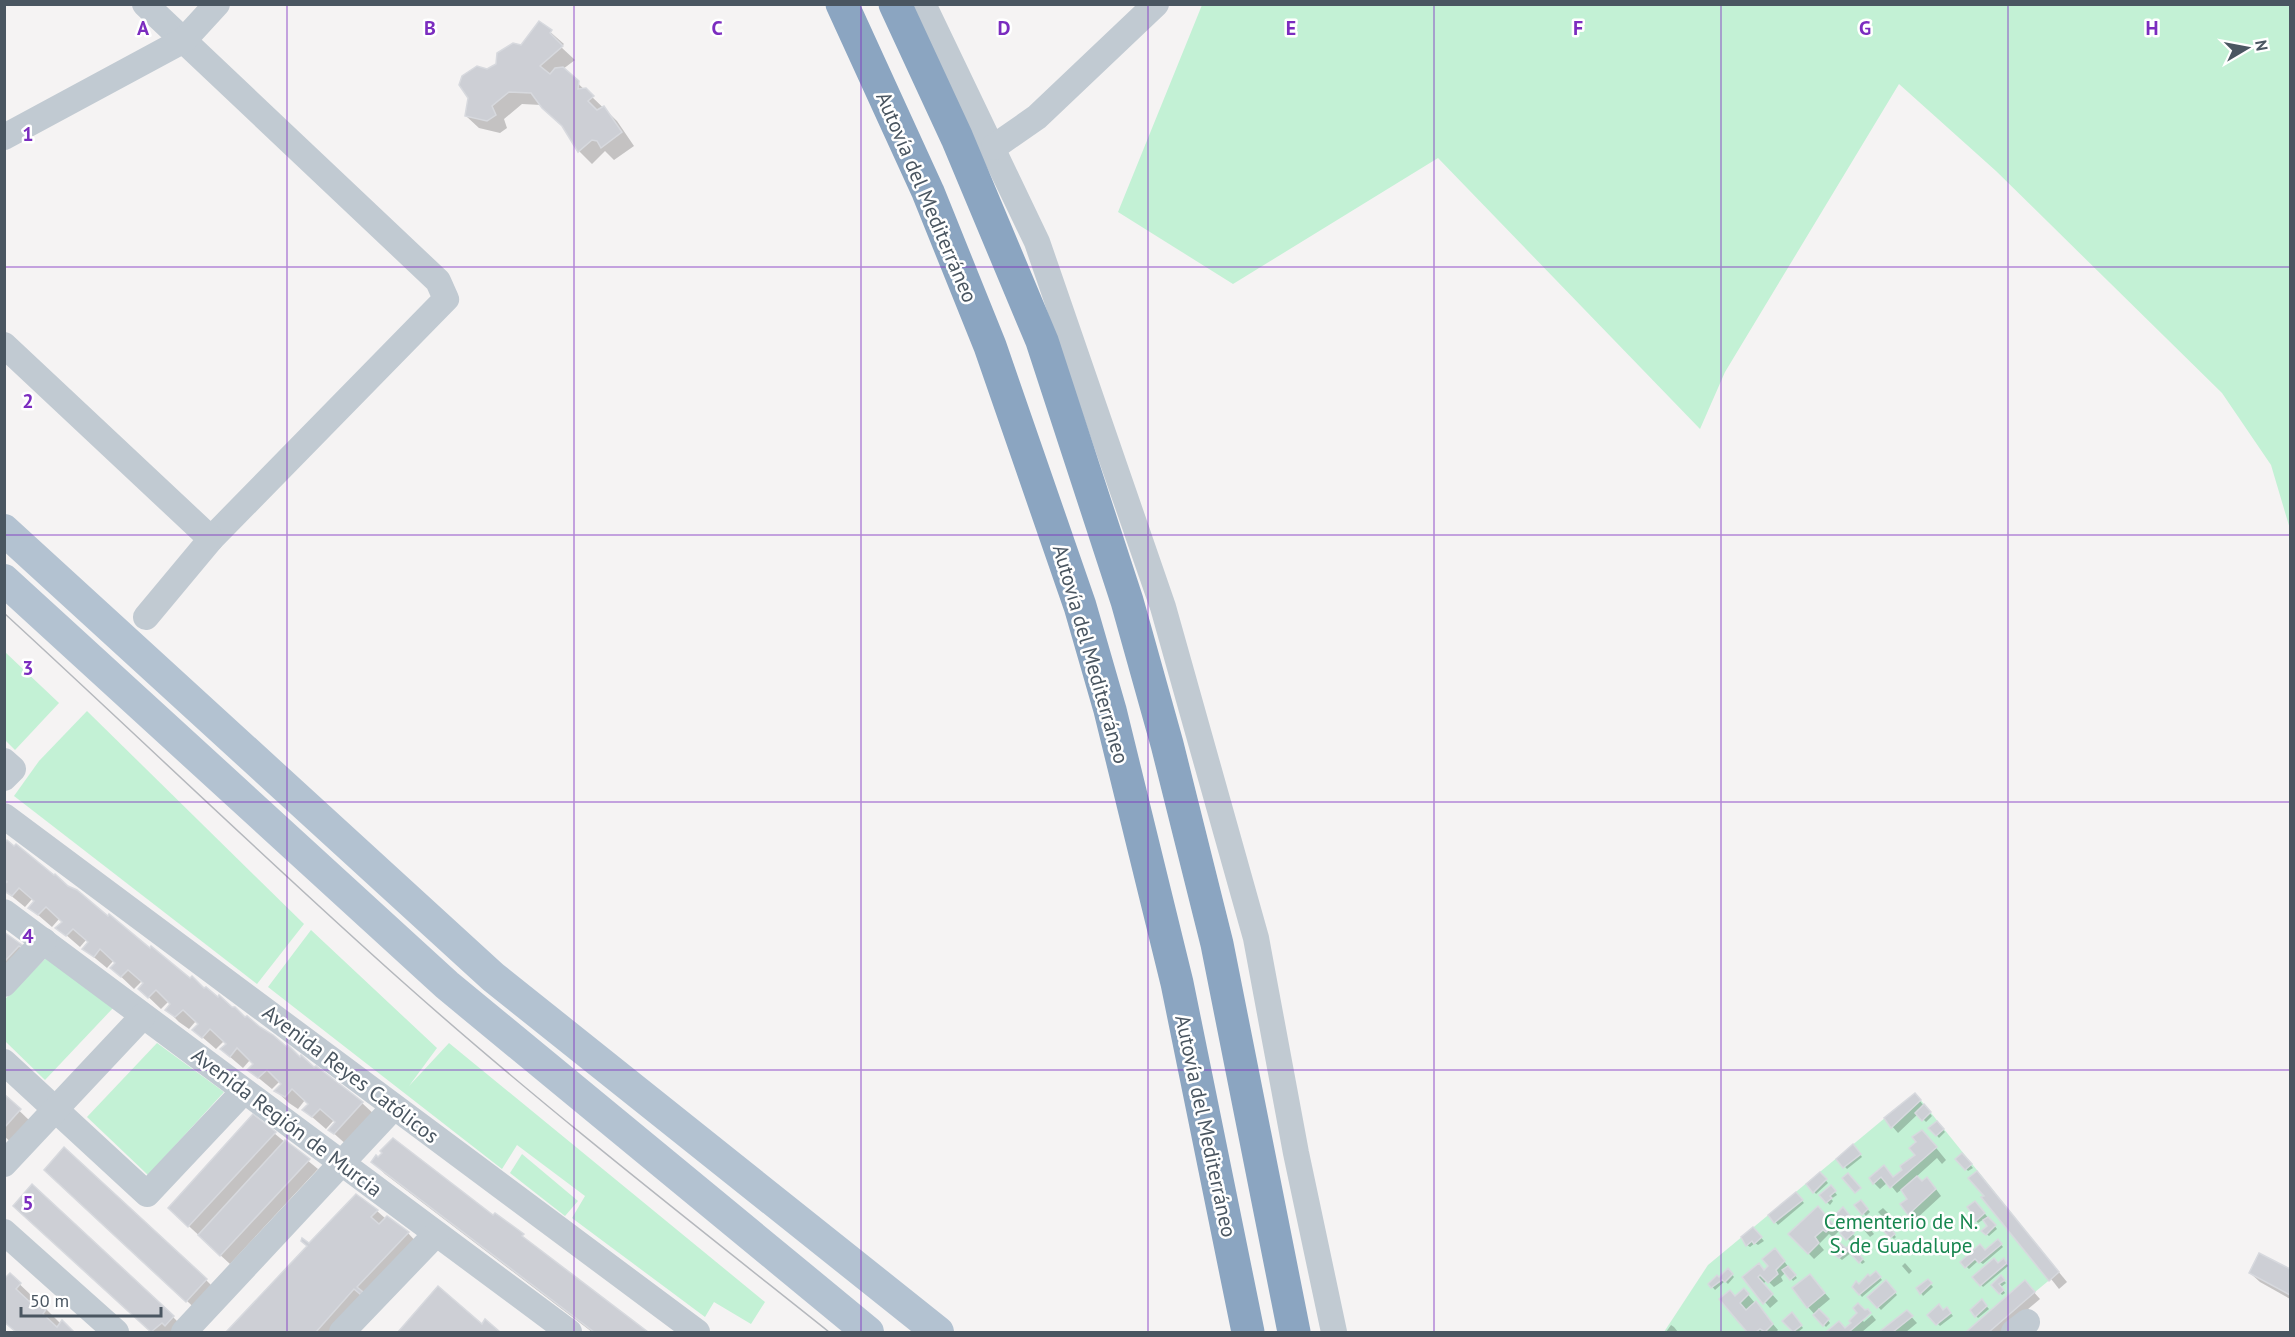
<svg xmlns="http://www.w3.org/2000/svg" width="2295" height="1337" font-family="'PT Sans',sans-serif">
	<style>
		.green { fill: #c3f1d5 }
		.shadow { fill: #0003 }
		.building { fill: #cdcfd5; stroke: #d7d9de; stroke-width: 1.5 }
		.lines { fill: none; stroke-linecap: round; stroke-linejoin: round }
		.minor { stroke: #c1cad2; stroke-width: 26 }
		.major { stroke: #b3c2d1; stroke-width: 32 }
		.highway { stroke: #8ba5c1; stroke-width: 33 }
		.tram { stroke: #b5b8bd; stroke-width: 1.5 }
		.grid { fill: none; stroke: #7b2cbf; stroke-width: 1.5; stroke-opacity: 0.55 }
		.labels { text-anchor: middle; dominant-baseline: central; stroke-width: 5; stroke-linejoin: round; paint-order: stroke }
		.street-label { font-size: 21px; fill: #4a5661; stroke: #fff }
		.park-label { font-size: 21px; fill: #17864f; stroke: #fff }
		.grid-label { font-size: 20px; text-anchor: middle; font-weight: bold; fill: #7b2cbf; stroke: #fff; stroke-width: 5; stroke-linejoin: round; paint-order: stroke }
	</style>
	<rect width="100%" height="100%" fill="#f5f3f3"/>
	<g class="green">
		<path d="M 1202,5 L 2290,5 L 2290,529 L 2271,465 L 2222,393 L 1996,171 L 1899,84 L 1725,372 L 1700,429 L 1438,158 L 1233,284 L 1118,212 Z"/>
		<path d="M 5,652 L 59,703 L 15,750 L 5,740 Z"/>
		<path d="M 87,711 L 304,924 L 257,984 L 14,796 L 39,761 Z"/>
		<path d="M 311,930 L 437,1048 L 409,1086 L 449,1043 L 765,1302 L 751,1324 L 714,1302 L 705,1317 L 572,1218 L 585,1196 L 517,1145 L 502,1169 L 268,987 Z"/>
		<path d="M 46,958 L 113,1008 L 45,1080 L 5,1041 L 4,1000 Z"/>
		<path d="M 157,1043 L 224,1092 L 148,1175 L 87,1117 Z"/>
		<path d="M 1915,1093 L 2059,1272 L 1987,1332 L 1664,1332 L 1708,1265 Z"/>
		<path d="M 522,1154 L 578,1201 L 565,1216 L 510,1173 Z"/>
	</g>
	<g class="shadow">
		<path d="M 540,23 L 564,44 L 561,47 L 575,60 L 563,69 L 617,121 L 634,146 L 614,160 L 605,151 L 592,164 L 579,151 L 566,129 L 541,105 L 522,104 L 504,119 L 507,128 L 500,133 L 479,128 L 466,116 L 487,71 L 522,46 Z"/>
		<path d="M 4,886 L 67,887 L 204,990 L 314,1069 L 316,1068 L 362,1103 L 375,1115 L 348,1146 L 330,1130 L 337,1123 L 334,1120 L 326,1129 L 304,1110 L 310,1104 L 305,1100 L 298,1109 L 289,1103 L 276,1091 L 283,1084 L 280,1081 L 272,1089 L 249,1070 L 255,1064 L 250,1060 L 243,1068 L 222,1050 L 228,1044 L 224,1041 L 216,1049 L 194,1030 L 200,1024 L 196,1021 L 189,1029 L 179,1022 L 167,1010 L 172,1004 L 169,1001 L 161,1009 L 140,989 L 144,984 L 142,981 L 134,989 L 112,968 L 117,964 L 114,960 L 107,968 L 84,949 L 90,943 L 86,940 L 80,947 L 58,928 L 63,923 L 59,919 L 52,927 L 30,908 L 35,902 L 32,899 L 25,907 L 4,890 Z"/>
		<path d="M 4,934 L 29,954 L 4,981 Z"/>
		<path d="M 1915,1095 L 1932,1116 L 1926,1122 L 1918,1114 L 1898,1133 L 1886,1119 Z"/>
		<path d="M 4,1096 L 32,1123 L 13,1144 L 4,1136 Z"/>
		<path d="M 253,1116 L 318,1169 L 230,1264 L 179,1217 Z"/>
		<path d="M 1939,1125 L 1945,1132 L 1939,1138 L 1931,1128 Z"/>
		<path d="M 1928,1138 L 1946,1160 L 1942,1164 L 1937,1158 L 1916,1177 L 1922,1183 L 1933,1185 L 1941,1196 L 1915,1220 L 1909,1214 L 1909,1199 L 1902,1189 L 1897,1193 L 1888,1182 L 1880,1189 L 1874,1183 L 1883,1167 L 1894,1179 L 1917,1155 Z"/>
		<path d="M 1856,1149 L 1862,1157 L 1847,1169 L 1838,1159 Z"/>
		<path d="M 1962,1155 L 1973,1168 L 1968,1171 L 1957,1159 Z"/>
		<path d="M 373,1162 L 494,1217 L 495,1215 L 645,1332 L 592,1332 L 385,1174 Z"/>
		<path d="M 1820,1174 L 1828,1183 L 1816,1194 L 1808,1184 Z"/>
		<path d="M 58,1182 L 206,1280 L 218,1292 L 200,1313 Z"/>
		<path d="M 1986,1183 L 2067,1282 L 2059,1289 L 1986,1196 Z"/>
		<path d="M 1831,1187 L 1837,1195 L 1831,1199 L 1833,1201 L 1830,1205 L 1821,1196 Z"/>
		<path d="M 1796,1194 L 1804,1203 L 1778,1225 L 1770,1215 Z"/>
		<path d="M 1861,1202 L 1870,1212 L 1866,1216 L 1856,1205 Z"/>
		<path d="M 1978,1205 L 1997,1229 L 1989,1236 L 1983,1231 L 1988,1226 L 1984,1219 L 1978,1223 L 1972,1216 Z"/>
		<path d="M 1883,1208 L 1890,1215 L 1885,1219 L 1878,1212 Z"/>
		<path d="M 1843,1209 L 1856,1224 L 1855,1225 L 1853,1222 L 1845,1224 L 1837,1215 Z"/>
		<path d="M 377,1211 L 386,1219 L 388,1218 L 408,1233 L 420,1246 L 340,1332 L 228,1332 L 310,1245 Z"/>
		<path d="M 1824,1214 L 1839,1231 L 1833,1237 L 1829,1234 L 1819,1244 L 1824,1250 L 1814,1259 L 1790,1234 Z"/>
		<path d="M 1936,1216 L 1943,1224 L 1939,1228 L 1932,1219 Z"/>
		<path d="M 27,1218 L 173,1317 L 185,1329 L 183,1332 L 152,1332 Z"/>
		<path d="M 1921,1219 L 1927,1226 L 1925,1227 L 1919,1220 Z"/>
		<path d="M 1889,1221 L 1895,1227 L 1891,1231 L 1896,1237 L 1894,1239 L 1882,1227 Z"/>
		<path d="M 1866,1224 L 1874,1234 L 1870,1237 L 1862,1228 Z"/>
		<path d="M 1848,1228 L 1855,1237 L 1850,1241 L 1842,1233 Z"/>
		<path d="M 1753,1229 L 1764,1241 L 1758,1245 L 1755,1243 L 1750,1247 L 1747,1245 Z"/>
		<path d="M 1998,1241 L 2003,1247 L 1983,1264 L 1978,1261 L 1969,1269 L 1962,1262 L 1985,1252 Z"/>
		<path d="M 1851,1246 L 1865,1262 L 1862,1264 L 1852,1252 L 1842,1260 L 1834,1253 L 1846,1250 Z"/>
		<path d="M 2260,1255 L 2290,1271 L 2290,1299 L 2260,1282 L 2250,1273 Z"/>
		<path d="M 1780,1256 L 1797,1278 L 1793,1281 L 1786,1272 L 1781,1277 L 1783,1281 L 1774,1287 L 1767,1280 L 1763,1284 L 1778,1301 L 1770,1308 L 1744,1277 L 1765,1271 Z"/>
		<path d="M 1905,1263 L 1912,1271 L 1909,1274 L 1902,1266 Z"/>
		<path d="M 2006,1263 L 2008,1266 L 1983,1287 L 1974,1277 Z"/>
		<path d="M 1728,1270 L 1734,1277 L 1728,1284 L 1725,1281 L 1715,1290 L 1710,1284 L 1719,1279 Z"/>
		<path d="M 1876,1273 L 1882,1280 L 1862,1297 L 1854,1287 L 1859,1286 Z"/>
		<path d="M 10,1275 L 33,1297 L 28,1302 L 32,1307 L 37,1300 L 61,1324 L 62,1322 L 73,1332 L 17,1332 L 4,1321 Z"/>
		<path d="M 1810,1276 L 1830,1299 L 1818,1309 L 1830,1323 L 1826,1327 L 1808,1307 Z"/>
		<path d="M 2001,1278 L 2006,1283 L 2001,1287 L 2005,1293 L 2002,1295 L 1993,1285 Z"/>
		<path d="M 1928,1281 L 1933,1287 L 1923,1296 L 1918,1289 Z"/>
		<path d="M 1886,1282 L 1897,1295 L 1881,1310 L 1869,1297 Z"/>
		<path d="M 2025,1282 L 2040,1299 L 2001,1332 L 1969,1332 Z"/>
		<path d="M 438,1288 L 482,1326 L 486,1322 L 498,1332 L 400,1332 Z"/>
		<path d="M 1744,1290 L 1778,1330 L 1776,1332 L 1749,1332 L 1721,1299 L 1736,1298 Z"/>
		<path d="M 1982,1301 L 1989,1309 L 1978,1318 L 1976,1316 Z"/>
		<path d="M 1947,1309 L 1953,1316 L 1940,1326 L 1929,1315 Z"/>
		<path d="M 1865,1312 L 1862,1320 L 1864,1322 L 1872,1315 L 1876,1320 L 1862,1332 L 1829,1331 L 1846,1330 Z"/>
		<path d="M 1907,1312 L 1917,1323 L 1906,1332 L 1882,1332 Z"/>
		<path d="M 1794,1316 L 1803,1328 L 1798,1332 L 1793,1332 L 1784,1321 Z"/>
		<path d="M 1671,1325 L 1674,1327 L 1678,1332 L 1666,1332 Z"/>
	</g>
	<g class="building">
		<path d="M 539,21 L 552,30 L 550,33 L 563,46 L 540,66 L 550,74 L 555,68 L 563,67 L 579,81 L 578,89 L 586,88 L 594,96 L 588,101 L 597,110 L 604,106 L 622,132 L 601,148 L 597,141 L 592,140 L 578,152 L 562,126 L 542,108 L 531,93 L 509,92 L 492,106 L 496,115 L 487,121 L 465,116 L 468,98 L 459,85 L 462,76 L 477,66 L 487,69 L 496,64 L 497,53 L 513,43 L 521,45 Z"/>
		<path d="M 7,840 L 14,846 L 16,844 L 54,875 L 55,874 L 68,886 L 77,890 L 108,916 L 109,914 L 150,948 L 151,946 L 190,978 L 192,976 L 204,988 L 206,987 L 218,997 L 219,995 L 232,1007 L 235,1007 L 245,1017 L 247,1016 L 260,1027 L 273,1035 L 287,1047 L 288,1045 L 300,1057 L 301,1055 L 314,1067 L 316,1066 L 363,1102 L 334,1134 L 328,1130 L 335,1122 L 320,1109 L 312,1117 L 302,1110 L 308,1104 L 292,1089 L 285,1097 L 274,1091 L 281,1084 L 267,1070 L 258,1078 L 247,1070 L 253,1064 L 237,1048 L 230,1057 L 220,1049 L 226,1044 L 210,1029 L 202,1038 L 192,1030 L 198,1024 L 183,1010 L 175,1017 L 165,1010 L 170,1004 L 156,990 L 148,998 L 138,989 L 143,983 L 128,970 L 121,977 L 110,968 L 115,963 L 100,949 L 94,957 L 82,949 L 88,942 L 73,929 L 66,936 L 55,928 L 62,922 L 46,907 L 38,915 L 28,908 L 34,901 L 19,888 L 12,896 L 4,891 L 4,884 L 7,882 L 4,879 L 4,843 Z"/>
		<path d="M 4,932 L 25,947 L 23,949 L 19,946 L 4,962 Z"/>
		<path d="M 1915,1093 L 1921,1100 L 1891,1128 L 1884,1118 Z"/>
		<path d="M 4,1094 L 21,1109 L 4,1128 Z"/>
		<path d="M 1924,1104 L 1931,1112 L 1922,1121 L 1915,1113 Z"/>
		<path d="M 253,1114 L 276,1132 L 188,1227 L 168,1208 Z"/>
		<path d="M 1937,1121 L 1944,1129 L 1936,1136 L 1928,1128 Z"/>
		<path d="M 1922,1130 L 1937,1147 L 1890,1188 L 1881,1177 L 1873,1184 L 1869,1178 L 1884,1165 L 1893,1177 L 1902,1170 L 1900,1166 L 1915,1155 L 1909,1148 L 1916,1142 L 1912,1137 Z"/>
		<path d="M 393,1138 L 493,1215 L 495,1213 L 524,1234 L 522,1236 L 648,1332 L 594,1332 L 371,1162 L 376,1155 L 378,1157 L 382,1153 L 380,1151 Z"/>
		<path d="M 285,1140 L 310,1159 L 220,1256 L 198,1235 Z"/>
		<path d="M 1853,1144 L 1861,1154 L 1843,1168 L 1836,1159 Z"/>
		<path d="M 64,1147 L 207,1279 L 186,1302 L 44,1170 Z"/>
		<path d="M 1962,1153 L 1972,1164 L 1965,1170 L 1955,1159 Z"/>
		<path d="M 1977,1171 L 2059,1272 L 2049,1281 L 1981,1197 L 1984,1196 L 1968,1178 Z"/>
		<path d="M 1820,1172 L 1827,1179 L 1813,1193 L 1806,1184 Z"/>
		<path d="M 1848,1173 L 1861,1188 L 1855,1193 L 1842,1178 Z"/>
		<path d="M 1917,1176 L 1922,1181 L 1927,1177 L 1936,1189 L 1908,1215 L 1900,1204 L 1907,1199 L 1901,1190 Z"/>
		<path d="M 32,1184 L 174,1316 L 165,1326 L 162,1323 L 151,1332 L 13,1206 Z"/>
		<path d="M 1831,1185 L 1836,1191 L 1830,1196 L 1832,1198 L 1826,1203 L 1819,1195 Z"/>
		<path d="M 1796,1192 L 1803,1200 L 1774,1223 L 1768,1215 Z"/>
		<path d="M 356,1194 L 378,1210 L 371,1217 L 379,1224 L 387,1216 L 409,1232 L 357,1287 L 363,1292 L 361,1295 L 354,1289 L 316,1332 L 226,1332 L 307,1246 L 301,1241 L 302,1238 L 309,1243 Z"/>
		<path d="M 1861,1200 L 1868,1209 L 1862,1215 L 1854,1205 Z"/>
		<path d="M 1975,1201 L 1985,1213 L 1975,1222 L 1970,1216 L 1972,1214 L 1967,1207 Z"/>
		<path d="M 1818,1206 L 1834,1225 L 1826,1232 L 1823,1230 L 1815,1237 L 1819,1243 L 1808,1254 L 1788,1234 Z"/>
		<path d="M 1843,1207 L 1854,1221 L 1852,1223 L 1849,1220 L 1842,1222 L 1835,1215 Z"/>
		<path d="M 1988,1217 L 1996,1225 L 1986,1235 L 1981,1231 L 1987,1226 L 1983,1220 Z"/>
		<path d="M 1889,1219 L 1893,1224 L 1889,1227 L 1895,1234 L 1890,1238 L 1880,1227 Z"/>
		<path d="M 1848,1226 L 1854,1233 L 1846,1240 L 1840,1233 Z"/>
		<path d="M 1753,1227 L 1762,1237 L 1754,1244 L 1752,1241 L 1746,1246 L 1741,1237 Z"/>
		<path d="M 1998,1239 L 2002,1244 L 1979,1263 L 1975,1259 L 1965,1268 L 1960,1262 L 1980,1244 L 1985,1250 Z"/>
		<path d="M 1840,1243 L 1846,1248 L 1851,1244 L 1863,1259 L 1859,1263 L 1848,1251 L 1839,1258 L 1832,1253 Z"/>
		<path d="M 1775,1248 L 1785,1261 L 1776,1270 L 1778,1274 L 1768,1283 L 1760,1275 L 1758,1277 L 1773,1294 L 1763,1304 L 1742,1277 L 1759,1263 L 1764,1270 L 1768,1266 L 1762,1259 Z"/>
		<path d="M 2259,1253 L 2290,1269 L 2290,1295 L 2249,1273 Z"/>
		<path d="M 1994,1258 L 1998,1263 L 2004,1258 L 2007,1263 L 1980,1286 L 1972,1277 Z"/>
		<path d="M 1788,1266 L 1796,1275 L 1790,1280 L 1782,1270 Z"/>
		<path d="M 1728,1268 L 1733,1274 L 1725,1282 L 1722,1280 L 1711,1288 L 1708,1284 L 1717,1275 L 1719,1277 Z"/>
		<path d="M 1876,1271 L 1881,1277 L 1859,1295 L 1852,1287 L 1856,1281 L 1859,1284 L 1868,1274 L 1870,1276 Z"/>
		<path d="M 10,1273 L 21,1283 L 16,1289 L 32,1304 L 37,1298 L 47,1308 L 43,1314 L 57,1327 L 62,1320 L 74,1332 L 16,1332 L 4,1322 L 4,1279 Z"/>
		<path d="M 1810,1274 L 1825,1293 L 1807,1308 L 1792,1288 Z"/>
		<path d="M 2001,1275 L 2005,1280 L 1999,1284 L 2004,1290 L 1999,1294 L 1991,1285 Z"/>
		<path d="M 1928,1279 L 1932,1283 L 1920,1294 L 1916,1288 Z"/>
		<path d="M 1886,1280 L 1896,1292 L 1877,1308 L 1867,1297 Z"/>
		<path d="M 2025,1280 L 2035,1292 L 1989,1332 L 1966,1332 Z"/>
		<path d="M 438,1286 L 482,1324 L 485,1319 L 500,1332 L 398,1332 Z"/>
		<path d="M 1744,1288 L 1749,1294 L 1740,1303 L 1746,1310 L 1756,1301 L 1773,1324 L 1765,1332 L 1760,1329 L 1756,1332 L 1747,1332 L 1719,1299 L 1730,1290 L 1735,1296 Z"/>
		<path d="M 1982,1299 L 1987,1306 L 1975,1317 L 1970,1310 Z"/>
		<path d="M 1858,1303 L 1865,1310 L 1868,1309 L 1871,1313 L 1849,1332 L 1829,1332 L 1827,1331 L 1839,1321 L 1845,1328 L 1851,1323 L 1849,1321 L 1857,1313 L 1853,1308 Z"/>
		<path d="M 1939,1304 L 1943,1310 L 1947,1307 L 1951,1313 L 1936,1325 L 1927,1315 Z"/>
		<path d="M 1819,1309 L 1829,1319 L 1823,1326 L 1813,1315 Z"/>
		<path d="M 1907,1310 L 1913,1316 L 1893,1332 L 1879,1332 Z"/>
		<path d="M 1792,1312 L 1802,1325 L 1793,1332 L 1782,1321 Z"/>
	</g>
	<g class="lines">
		<g class="minor">
			<path d="M 145,4 L 438,281 L 446,299 L 211,539"/>
			<path d="M 923,4 L 1037,242 L 1163,607 L 1256,938 L 1296,1153 L 1334,1332"/>
			<path d="M 4,137 L 184,40 L 217,4"/>
			<path d="M 994,147 L 1037,117 L 1156,4"/>
			<path d="M 4,345 L 211,539 L 146,617"/>
			<path d="M 4,761 L 13,769 L 4,778"/>
			<path d="M 4,816 L 697,1332"/>
			<path d="M 4,912 L 569,1332"/>
			<path d="M 4,984 L 44,941"/>
			<path d="M 4,1062 L 147,1194 L 244,1091"/>
			<path d="M 4,1164 L 143,1016"/>
			<path d="M 4,1232 L 116,1332"/>
			<path d="M 184,1332 L 394,1107"/>
			<path d="M 342,1332 L 436,1234"/>
			<path d="M 2014,1332 L 2027,1322"/>
		</g>
		<g class="major">
			<path d="M 4,530 L 493,977 L 938,1332"/>
			<path d="M 4,580 L 447,985 L 868,1332"/>
		</g>
		<g class="highway">
			<path d="M 842,4 L 928,192 L 990,346 L 1080,606 L 1110,710 L 1177,983 L 1248,1332"/>
			<path d="M 895,4 L 957,138 L 1042,341 L 1127,601 L 1167,744 L 1217,944 L 1294,1332"/>
		</g>
		<path class="tram" d="M 4,613 C 138,736 268,862 404,983 C 541,1105 686,1218 829,1332"/>
	</g>
	<path class="grid" d="M 287,4 L 287,1332M 574,4 L 574,1332M 861,4 L 861,1332M 1148,4 L 1148,1332M 1434,4 L 1434,1332M 1721,4 L 1721,1332M 2008,4 L 2008,1332M 4,267 L 2290,267M 4,535 L 2290,535M 4,802 L 2290,802M 4,1070 L 2290,1070"/>
	<g class="labels">
		<g class="street-label">
			<text transform="translate(927 197) rotate(67)">Autovía del Mediterráneo</text>
			<text transform="translate(1091 654) rotate(74)">Autovía del Mediterráneo</text>
			<text transform="translate(351 1074) rotate(37)">Avenida Reyes Católicos</text>
			<text transform="translate(287 1122) rotate(37)">Avenida Región de Murcia</text>
			<text transform="translate(1206 1126) rotate(78)">Autovía del Mediterráneo</text>
		</g>
		<g class="park-label">
			<text x="1901" y="1221">Cementerio de N.<tspan x="1901" dy="24">S. de Guadalupe</tspan></text>
		</g>
	</g>
	<g class="grid-label">
		<text x="143" y="35">A</text>
		<text x="430" y="35">B</text>
		<text x="717" y="35">C</text>
		<text x="1004" y="35">D</text>
		<text x="1291" y="35">E</text>
		<text x="1578" y="35">F</text>
		<text x="1865" y="35">G</text>
		<text x="2152" y="35">H</text>
		<text x="28" y="141">1</text>
		<text x="28" y="408">2</text>
		<text x="28" y="675">3</text>
		<text x="28" y="943">4</text>
		<text x="28" y="1210">5</text>
	</g>
	<rect width="2295" height="1337" fill="none" stroke="#4a5661" stroke-width="12"/>
	<g transform="translate(2247 48) rotate(80)" stroke="#ffffff" stroke-width="4.5" paint-order="stroke">
	<path d="M0-4.5L10 22L0 15L-10 22Z" fill="#4a5661"/>
	<text y="-9" font-size="16" font-weight="bold" text-anchor="middle" fill="#4a5661">N</text>
	</g>
	<path d="M21 1307v9h140v-9" fill="none" stroke="#4a5661" stroke-width="3"/>
	<text x="30" y="1307" font-size="18" fill="#4a5661" stroke="#ffffff" stroke-width="4.5" paint-order="stroke">50 m</text>
</svg>
